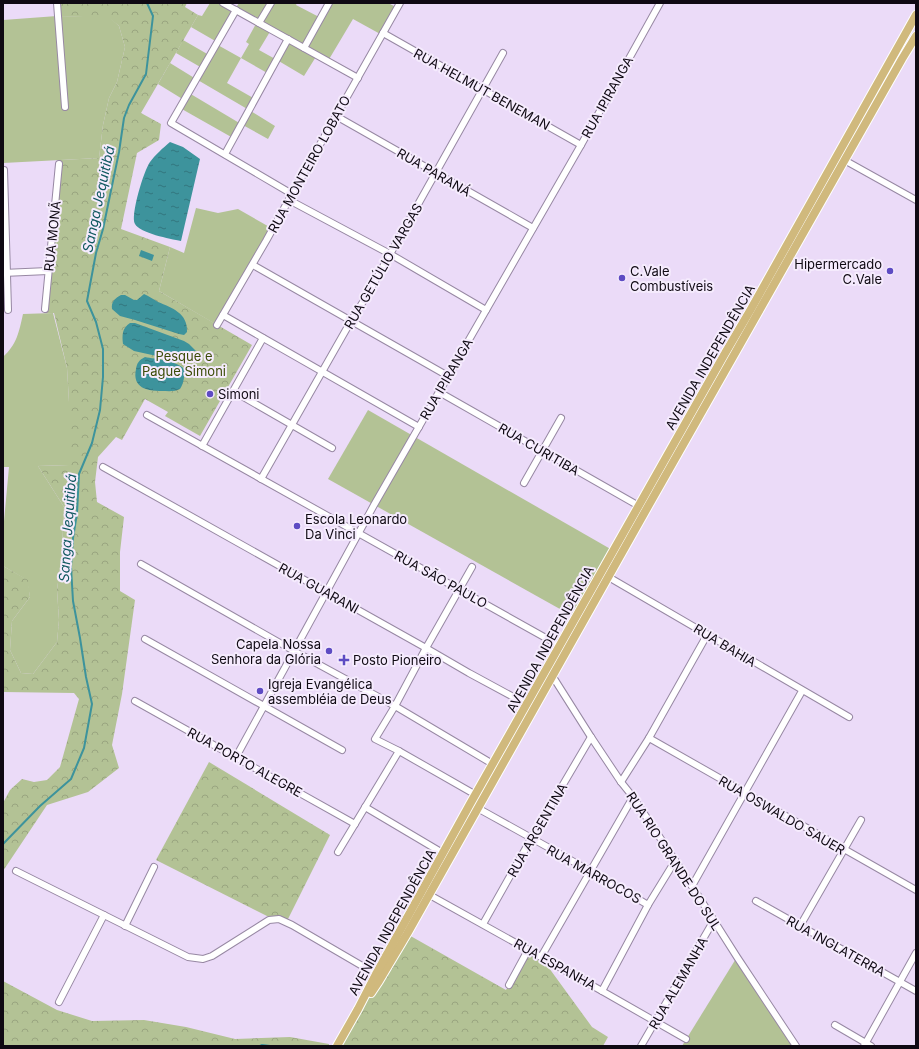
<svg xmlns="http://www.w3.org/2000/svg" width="919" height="1049" font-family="Inter,sans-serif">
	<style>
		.grass { fill: #b3c295; fill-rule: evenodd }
		.forest { fill: url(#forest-crowns) }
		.water { fill: url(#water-ripples) }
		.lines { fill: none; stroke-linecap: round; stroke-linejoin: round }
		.stream { stroke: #3d939c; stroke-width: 2 }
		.minor-casing { stroke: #9788a3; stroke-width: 8 }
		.major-casing { stroke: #fff; stroke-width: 10 }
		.minor { stroke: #fff; stroke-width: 6 }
		.major { stroke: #d0b97d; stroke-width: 8 }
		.poi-dot { fill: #5d4bc3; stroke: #f5ebfd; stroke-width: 1.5 }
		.labels { text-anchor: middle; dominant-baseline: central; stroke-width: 4; stroke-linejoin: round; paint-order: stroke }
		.street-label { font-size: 13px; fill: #0f0913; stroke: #f5ebfd }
		.poi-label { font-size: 13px; fill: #0f0913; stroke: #f5ebfd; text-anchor: start }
		.park-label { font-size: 13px; fill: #3b4b06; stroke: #f5ebfd }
		.water-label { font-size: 14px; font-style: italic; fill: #105960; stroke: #f5ebfd }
	</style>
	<defs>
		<pattern id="forest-crowns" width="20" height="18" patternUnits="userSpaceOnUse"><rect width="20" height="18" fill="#b3c295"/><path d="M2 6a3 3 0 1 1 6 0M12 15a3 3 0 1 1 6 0" fill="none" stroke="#99a580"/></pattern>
		<pattern id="water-ripples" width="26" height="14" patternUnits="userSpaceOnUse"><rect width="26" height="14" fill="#3d939c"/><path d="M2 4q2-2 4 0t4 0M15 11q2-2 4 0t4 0" fill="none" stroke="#32767e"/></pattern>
	</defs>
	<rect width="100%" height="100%" fill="#ebdbf8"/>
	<g class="grass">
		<path d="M 210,3 L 223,3 L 235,9 L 239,3 L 264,3 L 269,6 L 271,3 L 297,3 L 296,5 L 321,18 L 329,3 L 388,3 L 398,8 L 382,35 L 353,19 L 328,61 L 317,55 L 304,76 L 277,60 L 269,74 L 241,58 L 227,83 L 255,99 L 249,110 L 275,126 L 268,139 L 241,124 L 233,138 L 180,108 L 184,100 L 158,84 L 170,63 L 196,79 L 202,68 L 176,53 L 183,40 L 209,55 L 216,44 L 241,58 L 249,44 L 246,42 L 257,22 L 236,10 L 217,42 L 191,27 L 198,15 L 202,16 ZM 271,30 L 288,39 L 277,60 L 259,50 ZM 196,79 L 249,110 L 241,124 L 189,93 Z"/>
		<path d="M 57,16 L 109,17 L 119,26 L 125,47 L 117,82 L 109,98 L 103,125 L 99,158 L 3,163 L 3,20 Z"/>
		<path d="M 196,208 L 218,213 L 238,209 L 273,229 L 217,325 L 159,291 L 170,247 L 184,253 Z"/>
		<path d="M 53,313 L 67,368 L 69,402 L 69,465 L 38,466 L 64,507 L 62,551 L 57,590 L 59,620 L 57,642 L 33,674 L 21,673 L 10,650 L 12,621 L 30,597 L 27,580 L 3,566 L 3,532 L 9,467 L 3,467 L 3,357 C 17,344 19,332 23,314 Z"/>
		<path d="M 368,410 L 614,551 L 576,618 L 328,479 Z"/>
		<path d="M 737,957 L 796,1046 L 682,1046 Z"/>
	</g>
	<g class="forest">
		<path d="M 57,3 L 187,3 L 185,7 L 198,15 L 141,113 L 161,124 L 159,140 L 137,153 L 121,229 L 170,247 L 159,291 L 252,345 L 200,436 L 165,416 L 168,412 L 145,399 L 122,440 L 116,437 L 98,457 L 95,482 L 97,502 L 124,517 L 120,552 L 120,591 L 135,600 L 122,694 L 112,745 L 119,768 L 88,792 L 47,805 L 3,871 L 3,803 L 10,790 L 22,779 L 34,782 L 47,780 L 60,767 L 79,699 L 74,693 L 3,692 L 3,566 L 28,580 L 30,597 L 12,621 L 10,650 L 21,673 L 33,674 L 57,642 L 59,620 L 57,590 L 62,551 L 64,507 L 38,466 L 69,465 L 69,402 L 67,368 L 54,313 L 44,313 L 60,160 L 99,158 L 103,125 L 109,98 L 117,82 L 125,47 L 119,26 L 109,18 L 57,16 Z"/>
		<path d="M 209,762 L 330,835 L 285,925 L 156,860 Z"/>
		<path d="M 407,934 L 506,990 L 528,950 L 541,957 L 592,1027 L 608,1037 L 603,1046 L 337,1046 Z"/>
		<path d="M 3,981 L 57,1010 L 92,1021 L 144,1020 L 186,1027 L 235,1039 L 290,1037 L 329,1044 L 329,1046 L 3,1046 Z"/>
	</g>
	<g class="water">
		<path d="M 170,142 L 183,147 L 200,159 L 181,241 C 170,239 140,233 135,224 C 130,216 144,170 150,162 C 155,155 163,148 170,142 Z"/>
		<path d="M 141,250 L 154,255 L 152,261 L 139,256 Z"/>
		<path d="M 144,294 C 149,296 153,299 158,302 C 172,308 188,313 187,332 L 184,335 L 179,334 L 135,320 L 120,316 L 112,309 C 111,302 115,298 121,295 L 125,295 L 134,300 L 137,300 Z"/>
		<path d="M 130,323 L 135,323 L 184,341 L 189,344 L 196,351 L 190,351 L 191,356 L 196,356 L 190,362 L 184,362 L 134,351 L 123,344 C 122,335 122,328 130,323 Z"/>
		<path d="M 145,357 C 155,359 179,361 185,370 C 184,377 184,383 180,389 C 174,392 168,391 162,391 C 147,391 132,388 136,369 C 137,363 139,360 145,357 Z"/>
	</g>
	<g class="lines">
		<g class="stream">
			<path d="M 3,844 L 40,806 L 71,779 L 84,748 L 92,704 L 86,677 L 80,638 L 73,601 L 71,567 L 73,538 L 77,513 L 79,474 L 92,443 L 100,410 L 103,377 L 103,349 L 96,322 L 87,301 L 96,253 L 103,229 L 119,152 L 124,118 L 129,105 L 146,74 L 153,16 L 147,3"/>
			<path d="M 260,1046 L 262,1045 L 270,1046"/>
		</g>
		<defs>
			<g id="minor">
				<path d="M 57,3 L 65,107"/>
				<path d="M 223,3 L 358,78"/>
				<path d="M 236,10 L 171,123 L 292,194"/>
				<path d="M 259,23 L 271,3"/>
				<path d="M 383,33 L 581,145"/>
				<path d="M 304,48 L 329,3"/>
				<path d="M 336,116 L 533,228"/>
				<path d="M 225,154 L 288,39"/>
				<path d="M 837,156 L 916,200"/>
				<path d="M 4,170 L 8,310"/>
				<path d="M 289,200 L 390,254 L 486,310"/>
				<path d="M 253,265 L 448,376"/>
				<path d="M 3,273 L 48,271"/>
				<path d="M 45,309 L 59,164"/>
				<path d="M 223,315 L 419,427"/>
				<path d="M 217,325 L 266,241 L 292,194 L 400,3"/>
				<path d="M 233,391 L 332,448"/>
				<path d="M 439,392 L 646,510"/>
				<path d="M 147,415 L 562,647"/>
				<path d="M 202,446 L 263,338"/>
				<path d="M 103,467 L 426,648 L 469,673 L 530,706"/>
				<path d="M 261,479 L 351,321 L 366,297 L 503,53"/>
				<path d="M 524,483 L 561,418"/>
				<path d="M 141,564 L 294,651 L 395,706 L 496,766"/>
				<path d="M 472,567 L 426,648 L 395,706 L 375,739 L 399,751 L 476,795"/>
				<path d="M 605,575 L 849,717"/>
				<path d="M 145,639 L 342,750"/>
				<path d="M 548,669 L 591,737 L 621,782 L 633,797 L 692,886 L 737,957 L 796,1046"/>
				<path d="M 135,701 L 355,824"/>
				<path d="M 649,738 L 916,890"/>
				<path d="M 236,757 L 374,505 L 581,145 L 660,3"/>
				<path d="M 621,782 L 649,738 L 707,635"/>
				<path d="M 470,804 C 530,837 590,870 648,905"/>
				<path d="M 365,807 L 446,855"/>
				<path d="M 338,852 L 399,751"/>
				<path d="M 16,871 L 188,957 L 203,959 L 212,956 L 269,920 L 279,919 L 292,925 L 376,974"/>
				<path d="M 692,886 L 802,691"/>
				<path d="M 426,893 L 602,991 L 686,1039"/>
				<path d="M 756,901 L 916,991"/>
				<path d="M 483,924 L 531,839 L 591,737"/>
				<path d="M 125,926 L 154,867"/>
				<path d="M 800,926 L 861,820"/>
				<path d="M 541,957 L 633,797"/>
				<path d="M 509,985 L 528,950"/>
				<path d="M 602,991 L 648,905 L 675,861"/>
				<path d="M 59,1002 L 104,915"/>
				<path d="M 835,1025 L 871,1046"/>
				<path d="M 641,1046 L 714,920"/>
				<path d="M 864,1046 L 916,953"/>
			</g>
			<g id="major">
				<path d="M 371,993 L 379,981 L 407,934 L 646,510 L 902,59 L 916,36"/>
				<path d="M 337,1046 L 358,1009 L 376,974 L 470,804 L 724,355 L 751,309 L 916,15"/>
			</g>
		</defs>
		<use href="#minor" class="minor-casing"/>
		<use href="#major" class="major-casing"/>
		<use href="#minor" class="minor"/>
		<use href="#major" class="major"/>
	</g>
	<g class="poi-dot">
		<circle cx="890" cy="271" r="4"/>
		<circle cx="622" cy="278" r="4"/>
		<circle cx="210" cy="394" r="4"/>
		<circle cx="297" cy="526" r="4"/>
		<circle cx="329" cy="651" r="4"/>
		<path d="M342 654h4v4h4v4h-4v4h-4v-4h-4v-4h4z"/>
		<circle cx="260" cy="691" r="4"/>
	</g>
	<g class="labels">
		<g class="street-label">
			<text transform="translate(482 89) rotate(29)">RUA HELMUT BENEMAN</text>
			<text transform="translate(607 97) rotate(-61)">RUA IPIRANGA</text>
			<text transform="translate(309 164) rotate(-61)">RUA MONTEIRO LOBATO</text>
			<text transform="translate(434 172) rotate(30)">RUA PARANÁ</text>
			<text transform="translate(52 236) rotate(-84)">RUA MONÃ</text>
			<text transform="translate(383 266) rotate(-60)">RUA GETÚLIO VARGAS</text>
			<text transform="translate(710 357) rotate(-60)">AVENIDA INDEPENDÊNCIA</text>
			<text transform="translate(446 379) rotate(-60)">RUA IPIRANGA</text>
			<text transform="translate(539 449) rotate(30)">RUA CURITIBA</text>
			<text transform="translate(441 579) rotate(29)">RUA SÃO PAULO</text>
			<text transform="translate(319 588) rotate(29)">RUA GUARANI</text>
			<text transform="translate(550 639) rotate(-61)">AVENIDA INDEPENDÊNCIA</text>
			<text transform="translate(725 645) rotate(31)">RUA BAHIA</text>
			<text transform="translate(245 762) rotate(29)">RUA PORTO ALEGRE</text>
			<text transform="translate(782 815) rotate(30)">RUA OSWALDO SAUER</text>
			<text transform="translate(537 830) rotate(-60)">RUA ARGENTINA</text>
			<text transform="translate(674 861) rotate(57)">RUA RIO GRANDE DO SUL</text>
			<text transform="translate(594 874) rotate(29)">RUA MARROCOS</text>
			<text transform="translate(392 922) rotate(-61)">AVENIDA INDEPENDÊNCIA</text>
			<text transform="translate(836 946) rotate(29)">RUA INGLATERRA</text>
			<text transform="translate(555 964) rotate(29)">RUA ESPANHA</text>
			<text transform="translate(678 983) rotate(-60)">RUA ALEMANHA</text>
		</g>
		<g class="poi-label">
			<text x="882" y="264" text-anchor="end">Hipermercado<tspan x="882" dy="15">C.Vale</tspan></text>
			<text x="630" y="271">C.Vale<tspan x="630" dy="15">Combustíveis</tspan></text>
			<text x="218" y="394">Simoni</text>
			<text x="305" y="519">Escola Leonardo<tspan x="305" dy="15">Da Vinci</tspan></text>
			<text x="321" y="644" text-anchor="end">Capela Nossa<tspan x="321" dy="15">Senhora da Glória</tspan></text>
			<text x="353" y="660">Posto Pioneiro</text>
			<text x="268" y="684">Igreja Evangélica<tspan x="268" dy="15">assembléia de Deus</tspan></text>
		</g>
		<g class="park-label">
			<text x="184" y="356">Pesque e<tspan x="184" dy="15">Pague Simoni</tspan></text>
		</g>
		<g class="water-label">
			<text transform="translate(98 199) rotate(-78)">Sanga Jequitibá</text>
			<text transform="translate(67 528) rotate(-86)">Sanga Jequitibá</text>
		</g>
	</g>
	<rect width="919" height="1049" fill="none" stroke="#0f0913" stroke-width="8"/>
</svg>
